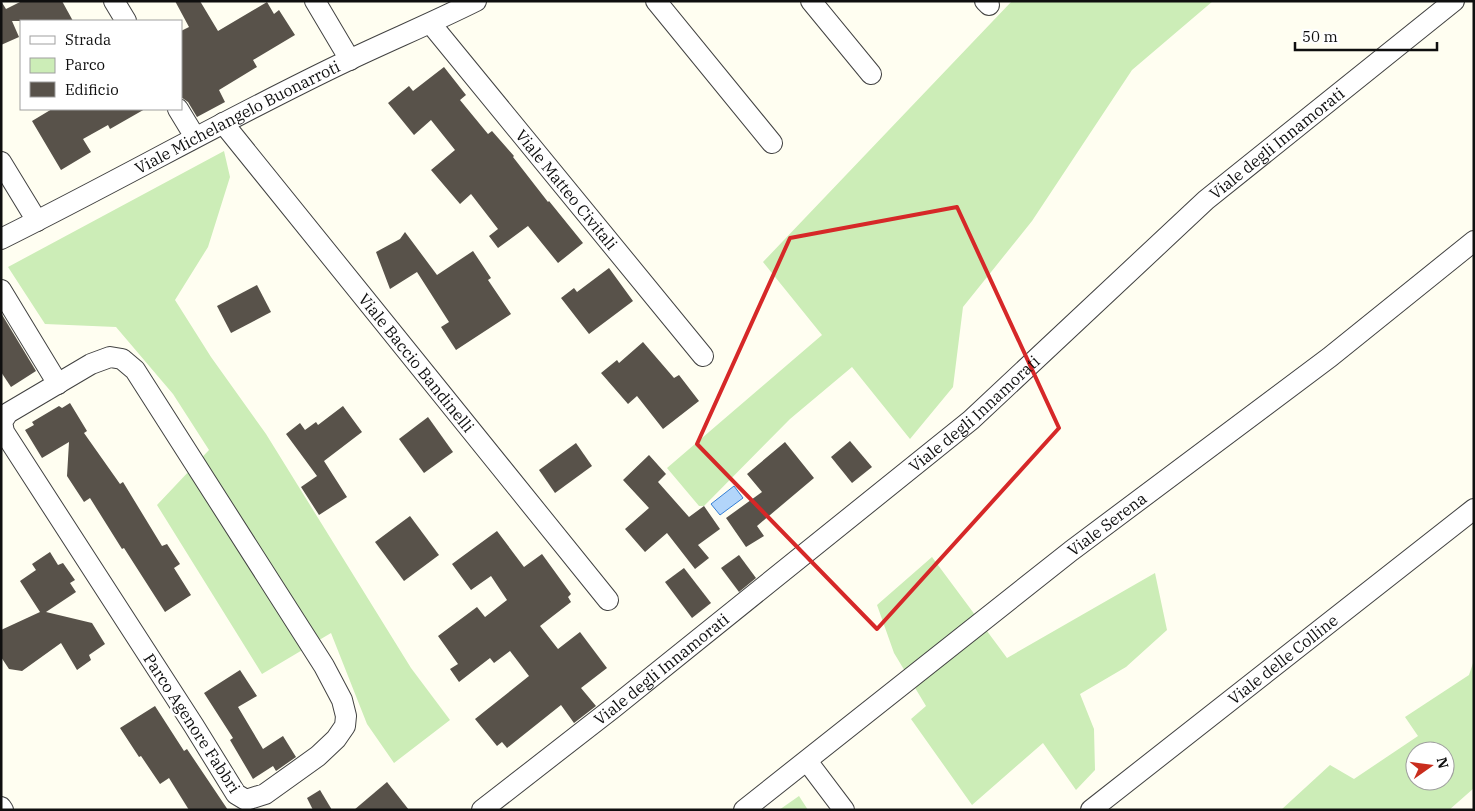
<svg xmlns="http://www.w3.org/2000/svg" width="1475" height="811" font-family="'IBM Plex Serif',serif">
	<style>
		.green { fill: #ccedb7; fill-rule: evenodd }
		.water { fill: #b2d5fa; stroke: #347fd6 }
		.building { fill: #58524a }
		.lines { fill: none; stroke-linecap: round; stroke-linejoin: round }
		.minor-casing { stroke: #424242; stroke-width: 22 }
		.minor { stroke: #fff; stroke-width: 20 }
		.marked { fill: none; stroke: #d62828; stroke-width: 4; stroke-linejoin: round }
		.labels { text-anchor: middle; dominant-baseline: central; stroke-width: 5; stroke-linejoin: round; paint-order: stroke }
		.street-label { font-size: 16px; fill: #0f0f0f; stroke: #fff }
	</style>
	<rect width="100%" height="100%" fill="#fffef1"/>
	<g class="green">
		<path d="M 1012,1 L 1213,1 L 1132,70 L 1032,221 L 963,307 L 953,387 L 910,439 L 852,367 L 790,419 L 704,506 L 699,506 L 667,468 L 822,335 L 763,262 Z"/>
		<path d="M 224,151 L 230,177 L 208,247 L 175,300 L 211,357 L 266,434 L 411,668 L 450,720 L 394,763 L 367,724 L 331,633 L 262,674 L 157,505 L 209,450 L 173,394 L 116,327 L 45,324 L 8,267 Z"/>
		<path d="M 932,557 L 1007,658 L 1155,573 L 1167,630 L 1126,667 L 1080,694 L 1094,729 L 1095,770 L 1076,790 L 1043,743 L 972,805 L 911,719 L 926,706 L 894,653 L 877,605 Z"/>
		<path d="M 1474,660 L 1474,788 L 1449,810 L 1281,810 L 1330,765 L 1354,779 L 1418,736 L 1405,717 L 1469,675 ZM 1415,751 L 1445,751 L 1445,781 L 1415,781 Z"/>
		<path d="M 799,796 L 808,810 L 779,810 Z"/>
	</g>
	<path class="water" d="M 734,486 L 743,498 L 720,515 L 711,504 Z"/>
	<g class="building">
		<path d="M 1,1 L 6,9 L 22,1 L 62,1 L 73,21 L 12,21 L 19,37 L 1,45 Z"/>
		<path d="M 175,1 L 200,1 L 218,31 L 267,2 L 274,14 L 279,10 L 295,35 L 253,60 L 257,67 L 219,90 L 225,102 L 197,117 L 188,102 L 181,97 L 181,31 L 189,27 Z"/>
		<path d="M 444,67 L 466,95 L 460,100 L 488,134 L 492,131 L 514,156 L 513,157 L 548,202 L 549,201 L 583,243 L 558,263 L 528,226 L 498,248 L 489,236 L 498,229 L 471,194 L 460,204 L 431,170 L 455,150 L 431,120 L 414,135 L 388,103 L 409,86 L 413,91 Z"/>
		<path d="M 52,109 L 145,109 L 110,129 L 108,125 L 83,139 L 91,152 L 61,170 L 32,121 Z"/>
		<path d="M 405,232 L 437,275 L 473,251 L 491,278 L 488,280 L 511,314 L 456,350 L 441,327 L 449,322 L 417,272 L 390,289 L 376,252 L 400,239 Z"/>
		<path d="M 609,268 L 633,301 L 589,334 L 561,298 L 574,288 L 577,292 Z"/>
		<path d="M 257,285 L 271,312 L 231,333 L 217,306 Z"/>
		<path d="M 1,313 L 36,371 L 11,387 L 1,372 Z"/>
		<path d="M 643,342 L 674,378 L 679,375 L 699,401 L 663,429 L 637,396 L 628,404 L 601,373 L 617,360 L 619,363 Z"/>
		<path d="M 70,403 L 87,431 L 84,433 L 120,484 L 123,482 L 162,546 L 167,544 L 180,564 L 174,568 L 191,595 L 165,612 L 124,548 L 122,549 L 90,498 L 84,502 L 67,476 L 69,442 L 42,458 L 25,430 L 34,425 L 32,422 L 59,406 L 62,408 Z"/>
		<path d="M 343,406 L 362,432 L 324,461 L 347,497 L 319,515 L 301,487 L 317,476 L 286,434 L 300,423 L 305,430 L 316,422 L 318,425 Z"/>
		<path d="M 428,417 L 453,452 L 424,473 L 399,439 Z"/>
		<path d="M 850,441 L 872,467 L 852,483 L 831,457 Z"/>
		<path d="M 785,442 L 814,478 L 757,526 L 764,536 L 746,547 L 726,518 L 762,492 L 747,474 Z"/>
		<path d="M 576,443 L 592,466 L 555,493 L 539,470 Z"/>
		<path d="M 649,455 L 666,474 L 658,482 L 689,517 L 704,506 L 720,529 L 698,545 L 709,558 L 695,569 L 667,533 L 645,552 L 625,529 L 649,508 L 623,480 Z"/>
		<path d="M 410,516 L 439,555 L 404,581 L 375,542 Z"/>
		<path d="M 497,531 L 524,567 L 542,554 L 571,594 L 568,597 L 571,602 L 540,626 L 558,649 L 580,632 L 607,668 L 581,688 L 596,706 L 574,723 L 561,705 L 507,748 L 502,742 L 497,746 L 475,719 L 529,676 L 510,651 L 494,663 L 490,658 L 459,682 L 450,669 L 458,664 L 438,636 L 477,607 L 485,617 L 507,600 L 491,576 L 471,590 L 452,564 Z"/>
		<path d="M 50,552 L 58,565 L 63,563 L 75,580 L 70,583 L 76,592 L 46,612 L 92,623 L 105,644 L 89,655 L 91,660 L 77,670 L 61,643 L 22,671 L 9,669 L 1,657 L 1,630 L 40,612 L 20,581 L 36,570 L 32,564 Z"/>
		<path d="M 739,555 L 756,578 L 739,592 L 721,568 Z"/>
		<path d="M 684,568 L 711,603 L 692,618 L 665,582 Z"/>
		<path d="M 240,670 L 257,696 L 238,707 L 263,749 L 283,736 L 296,757 L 276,771 L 273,766 L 253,779 L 230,740 L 233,738 L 204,693 Z"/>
		<path d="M 155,706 L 184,751 L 187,749 L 228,810 L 189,810 L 169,778 L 160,784 L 141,756 L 139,757 L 120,728 Z"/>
		<path d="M 387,782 L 409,810 L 354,810 Z"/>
		<path d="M 320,790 L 332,810 L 313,810 L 307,798 Z"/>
	</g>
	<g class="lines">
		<defs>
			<g id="minor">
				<path d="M 114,1 L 126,21"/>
				<path d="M 315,1 L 350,60"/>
				<path d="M 656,1 L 772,143"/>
				<path d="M 811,1 L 871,74"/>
				<path d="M 985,1 L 989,5"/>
				<path id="s1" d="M 431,24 L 703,356"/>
				<path d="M 178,109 L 195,137"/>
				<path id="s2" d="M 223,123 L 608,600"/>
				<path d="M 1,162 L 37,221"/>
				<path id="s3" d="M 1,239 C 118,181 231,116 349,60 C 391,40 434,22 476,1"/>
				<path d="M 1,290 L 58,384"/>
				<path d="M 110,357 L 122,359 L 135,370 L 324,666 L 342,700 L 346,716 L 345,726 L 336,739 L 318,756 L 265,794 L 246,800 L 236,794 L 194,726 L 4,432 L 2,422 L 8,413 L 91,364 Z"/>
				<path d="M 807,761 L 844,810"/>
				<path d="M 1,807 L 3,810"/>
				<path id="s4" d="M 482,810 L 613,708 L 971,420 L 1206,200 L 1454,1"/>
				<path id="s5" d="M 744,810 L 1071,551 L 1330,357 L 1474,241"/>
				<path id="s6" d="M 1091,810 L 1474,509"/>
			</g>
		</defs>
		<use href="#minor" class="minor-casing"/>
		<use href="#minor" class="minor"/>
	</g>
	<path class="marked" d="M 957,207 L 1059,428 L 877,629 L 697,444 L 790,238 Z"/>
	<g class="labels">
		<g class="street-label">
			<text stroke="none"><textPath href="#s3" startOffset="266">Viale Michelangelo Buonarroti</textPath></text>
			<text stroke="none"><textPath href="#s4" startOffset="1038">Viale degli Innamorati</textPath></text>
			<text stroke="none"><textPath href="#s1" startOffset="214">Viale Matteo Civitali</textPath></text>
			<text stroke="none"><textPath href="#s2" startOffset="308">Viale Baccio Bandinelli</textPath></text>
			<text stroke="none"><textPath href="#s4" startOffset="632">Viale degli Innamorati</textPath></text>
			<text stroke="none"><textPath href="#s5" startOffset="462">Viale Serena</textPath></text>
			<text stroke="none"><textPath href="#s6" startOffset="244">Viale delle Colline</textPath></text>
			<text stroke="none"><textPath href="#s4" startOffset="228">Viale degli Innamorati</textPath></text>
			<text transform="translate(192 723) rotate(57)">Parco Agenore Fabbri</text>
		</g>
	</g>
	<rect width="1475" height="811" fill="none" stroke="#0f0f0f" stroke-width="5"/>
	<rect x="20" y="20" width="162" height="90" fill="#ffffff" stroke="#9f9f9f"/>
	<rect x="30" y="36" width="25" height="8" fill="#ffffff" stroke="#9f9f9f"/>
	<text x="65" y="45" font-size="15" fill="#0f0f0f">Strada</text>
	<rect x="30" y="58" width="25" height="15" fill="#ccedb7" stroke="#9f9f9f"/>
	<text x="65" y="70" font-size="15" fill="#0f0f0f">Parco</text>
	<rect x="30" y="82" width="25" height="15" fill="#58524a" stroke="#9f9f9f"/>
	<text x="65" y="95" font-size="15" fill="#0f0f0f">Edificio</text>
	<g transform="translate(1430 766) rotate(76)"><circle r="24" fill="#ffffff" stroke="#9f9f9f"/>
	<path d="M0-4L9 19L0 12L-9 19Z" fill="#c92d1d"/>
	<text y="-8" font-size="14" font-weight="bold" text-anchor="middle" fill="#0f0f0f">N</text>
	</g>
	<path d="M1295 42v8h142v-8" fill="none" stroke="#0f0f0f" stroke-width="2.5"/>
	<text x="1302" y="42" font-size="15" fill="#0f0f0f" stroke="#ffffff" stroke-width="4" paint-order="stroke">50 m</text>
</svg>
